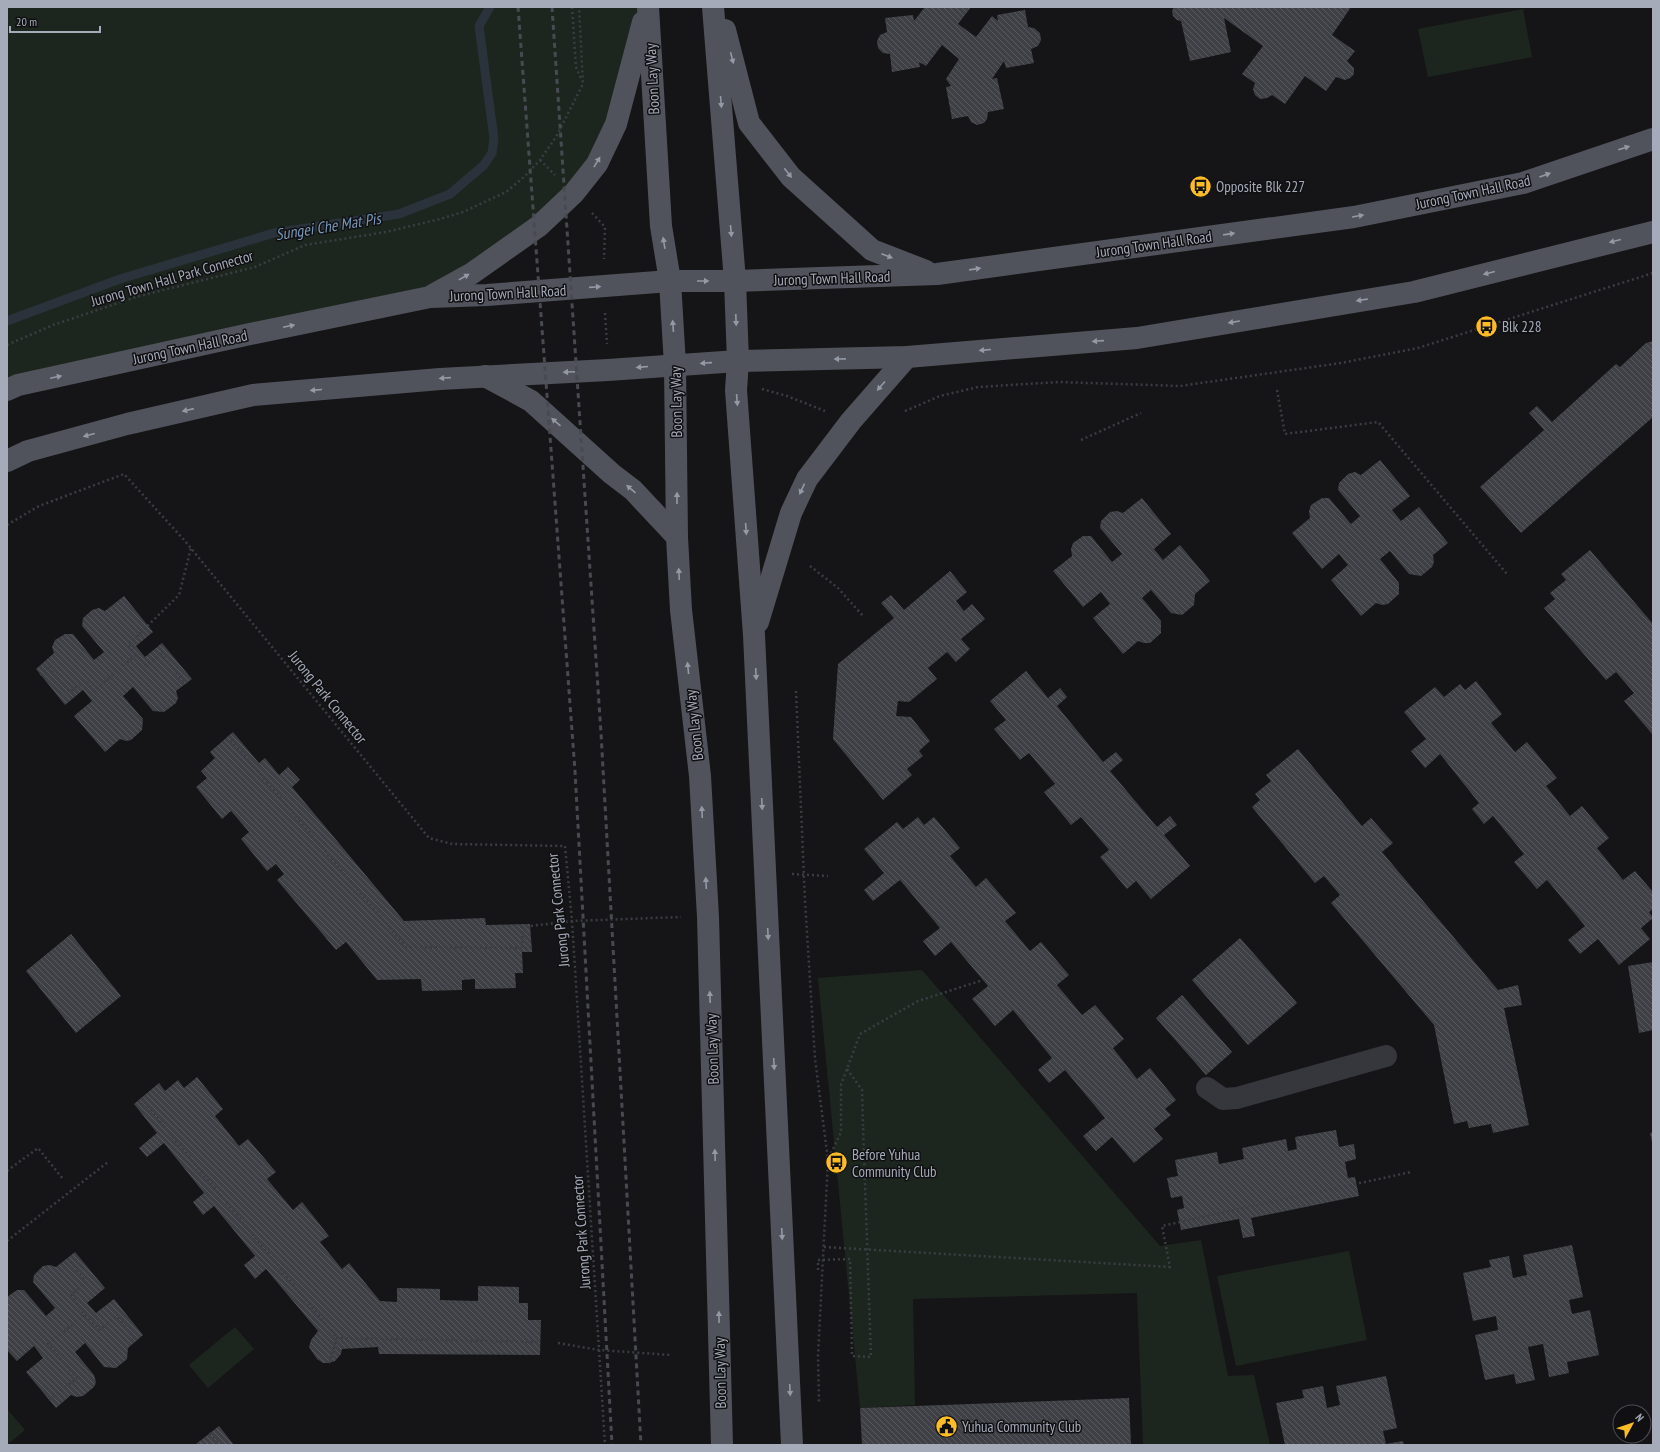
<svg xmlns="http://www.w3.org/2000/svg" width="1660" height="1452" font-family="'PT Sans Narrow',sans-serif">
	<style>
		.park { fill: #1d261e }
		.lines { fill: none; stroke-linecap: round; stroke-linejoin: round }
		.stream { stroke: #2a333c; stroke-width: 9 }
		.building { fill: url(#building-back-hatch) }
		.path { stroke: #3b3d44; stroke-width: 2.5; stroke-dasharray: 2 3; stroke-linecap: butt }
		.minor { stroke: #36363d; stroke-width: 22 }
		.major { stroke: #51535c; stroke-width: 22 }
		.rail { stroke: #484a52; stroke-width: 3; stroke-dasharray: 5 4; stroke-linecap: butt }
		.path-bridge { stroke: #3b3d44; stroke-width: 2.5; stroke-dasharray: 2 3; stroke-linecap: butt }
		.oneway { fill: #9499a6 }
		.labels { text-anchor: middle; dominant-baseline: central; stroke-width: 3; stroke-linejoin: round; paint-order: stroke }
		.street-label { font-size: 15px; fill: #a5abb9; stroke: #101012 }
		.poi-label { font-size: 15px; fill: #a5abb9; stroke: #101012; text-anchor: start }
		.water-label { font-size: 16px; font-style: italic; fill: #7998b7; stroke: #101012 }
	</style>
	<defs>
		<pattern id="building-back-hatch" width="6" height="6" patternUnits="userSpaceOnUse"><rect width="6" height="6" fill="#3e4045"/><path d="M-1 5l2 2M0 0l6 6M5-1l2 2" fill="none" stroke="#57595e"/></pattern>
	</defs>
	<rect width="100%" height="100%" fill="#151517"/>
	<g class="park">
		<path d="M 7,7 L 647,7 L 616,124 L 574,193 L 430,297 L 7,390 Z"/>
		<path d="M 1523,9 L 1532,57 L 1428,77 L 1418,29 Z"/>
		<path d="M 922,970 L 1160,1246 L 1201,1240 L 1228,1376 L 1254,1375 L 1270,1445 L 1143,1445 L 1137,1293 L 913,1299 L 915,1405 L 860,1408 L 818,978 Z"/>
		<path d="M 1349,1251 L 1367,1340 L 1236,1366 L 1217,1276 Z"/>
		<path d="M 235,1327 L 254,1349 L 208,1388 L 189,1365 Z"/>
		<path d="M 7,1409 L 25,1430 L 7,1445 Z"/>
	</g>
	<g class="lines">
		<path class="stream" d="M 7,321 L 120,279 L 274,233 L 399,214 L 450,194 L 484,165 L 492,153 L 494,139 L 479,26 L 490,7"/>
	</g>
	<g class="building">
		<path d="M 925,7 L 971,7 L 958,24 L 976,37 L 992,16 L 998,21 L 997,15 L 1025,10 L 1028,27 L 1034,28 L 1040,33 L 1041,40 L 1038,46 L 1031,49 L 1034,63 L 1006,68 L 1004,61 L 992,79 L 997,78 L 1004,109 L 988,112 L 987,119 L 984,123 L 977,125 L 971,122 L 968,116 L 952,119 L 946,87 L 951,86 L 946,79 L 959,59 L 942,45 L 926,66 L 919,62 L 920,67 L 892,72 L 890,54 L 883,53 L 878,48 L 877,41 L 880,35 L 887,32 L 885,18 L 913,15 L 914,21 Z"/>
		<path d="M 1174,7 L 1351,7 L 1332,35 L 1355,51 L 1347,61 L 1354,68 L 1354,74 L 1350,78 L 1345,80 L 1336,77 L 1326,91 L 1305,76 L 1285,104 L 1272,95 L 1267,98 L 1260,99 L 1255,95 L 1253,89 L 1255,83 L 1242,74 L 1263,46 L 1224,18 L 1231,52 L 1190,61 L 1181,21 L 1177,20 L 1173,16 L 1172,11 Z"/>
		<path d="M 1653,341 L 1653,417 L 1521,533 L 1480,487 L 1544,430 L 1529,413 L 1537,406 L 1552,422 L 1616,364 L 1620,367 L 1646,343 Z"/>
		<path d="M 1380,460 L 1410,496 L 1392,510 L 1401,521 L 1419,507 L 1448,543 L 1433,555 L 1434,562 L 1432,567 L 1421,576 L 1409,574 L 1390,551 L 1380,559 L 1399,583 L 1399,594 L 1388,604 L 1382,605 L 1376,603 L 1361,616 L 1331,580 L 1348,565 L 1339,554 L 1322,569 L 1292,533 L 1310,518 L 1309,511 L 1311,505 L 1322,498 L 1329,498 L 1351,524 L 1360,516 L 1338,490 L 1339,483 L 1348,474 L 1355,472 L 1361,475 Z"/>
		<path d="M 1142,498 L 1171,534 L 1154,549 L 1163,560 L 1180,545 L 1210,581 L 1195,594 L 1194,605 L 1182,615 L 1171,613 L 1151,590 L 1142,598 L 1161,621 L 1161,633 L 1150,643 L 1144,643 L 1138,641 L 1123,654 L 1093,618 L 1110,604 L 1101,592 L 1083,607 L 1053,571 L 1072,556 L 1071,549 L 1073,543 L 1083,536 L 1091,536 L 1112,562 L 1122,554 L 1100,528 L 1101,521 L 1110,512 L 1117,511 L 1123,513 Z"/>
		<path d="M 1590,550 L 1653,624 L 1653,735 L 1624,701 L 1634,693 L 1616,672 L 1606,680 L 1544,608 L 1555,599 L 1550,593 L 1566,580 L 1561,574 Z"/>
		<path d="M 950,571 L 967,592 L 956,601 L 964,611 L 972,604 L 985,619 L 961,639 L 970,649 L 956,662 L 947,652 L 928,668 L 937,679 L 909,702 L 898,701 L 896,716 L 911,717 L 930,741 L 919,751 L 923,756 L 907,769 L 912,775 L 883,800 L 833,739 L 838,664 L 894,618 L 881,603 L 891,595 L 904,610 Z"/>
		<path d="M 124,596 L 153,632 L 136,646 L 145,657 L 162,643 L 192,679 L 176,691 L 178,698 L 176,703 L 164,712 L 153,711 L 133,687 L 123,696 L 143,719 L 142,730 L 131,740 L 126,741 L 120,739 L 105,752 L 74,716 L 92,701 L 83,690 L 65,705 L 36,669 L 54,653 L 52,647 L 55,640 L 65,634 L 73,634 L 94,660 L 104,652 L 82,626 L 83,618 L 92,610 L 99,608 L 105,611 Z"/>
		<path d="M 1026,671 L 1048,698 L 1060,688 L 1067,697 L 1057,706 L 1103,762 L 1116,752 L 1123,760 L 1110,771 L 1157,827 L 1170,816 L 1177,825 L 1164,835 L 1190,866 L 1151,899 L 1136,881 L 1127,889 L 1100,857 L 1109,850 L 1081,817 L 1071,825 L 1044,792 L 1055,784 L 1029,753 L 1020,760 L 994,729 L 1006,720 L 990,701 Z"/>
		<path d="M 1476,681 L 1502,714 L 1491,723 L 1515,752 L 1527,742 L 1557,778 L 1546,786 L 1570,816 L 1582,806 L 1609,838 L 1597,848 L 1623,880 L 1635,871 L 1653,892 L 1653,909 L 1649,912 L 1653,918 L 1641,928 L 1650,939 L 1619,965 L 1598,939 L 1580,954 L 1568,940 L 1585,926 L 1547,880 L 1537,889 L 1514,862 L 1524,854 L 1493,816 L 1484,824 L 1472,809 L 1479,803 L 1440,754 L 1425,768 L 1411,751 L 1426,739 L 1404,712 L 1435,687 L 1444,697 L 1460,684 L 1465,690 Z"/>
		<path d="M 233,732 L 259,763 L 265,758 L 279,775 L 288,767 L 300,780 L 292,787 L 404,921 L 485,918 L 486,925 L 530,924 L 532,952 L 522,952 L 523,973 L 515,973 L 516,988 L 475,989 L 475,979 L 462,980 L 462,990 L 422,991 L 421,979 L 377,980 L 346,942 L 336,950 L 277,880 L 284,874 L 276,864 L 267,871 L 241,839 L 249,832 L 231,811 L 222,819 L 196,787 L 207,778 L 201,771 L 215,758 L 210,752 Z"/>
		<path d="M 1298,749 L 1362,826 L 1371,818 L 1393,843 L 1382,852 L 1498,990 L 1518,985 L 1522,1005 L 1504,1008 L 1529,1125 L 1493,1133 L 1491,1124 L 1469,1128 L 1467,1121 L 1454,1124 L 1434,1025 L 1331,903 L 1340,895 L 1324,876 L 1315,883 L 1252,807 L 1260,800 L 1255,794 L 1271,781 L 1266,775 Z"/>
		<path d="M 918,817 L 924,825 L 934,817 L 960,848 L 950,856 L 976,887 L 986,878 L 1016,913 L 1005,921 L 1030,951 L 1041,942 L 1069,975 L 1057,985 L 1082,1015 L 1095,1005 L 1124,1039 L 1113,1048 L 1137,1079 L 1150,1068 L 1176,1100 L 1165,1109 L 1171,1115 L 1154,1129 L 1163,1139 L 1134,1163 L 1112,1137 L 1096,1151 L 1083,1136 L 1105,1118 L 1065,1070 L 1049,1083 L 1038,1070 L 1052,1058 L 1013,1010 L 995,1026 L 972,999 L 988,986 L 951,942 L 935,956 L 923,941 L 940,928 L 900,880 L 873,901 L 864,890 L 884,873 L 864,849 L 897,822 L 903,829 Z"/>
		<path d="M 71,934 L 121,996 L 76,1033 L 26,971 Z"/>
		<path d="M 1240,938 L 1297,1003 L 1248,1045 L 1192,980 Z"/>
		<path d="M 1653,962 L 1653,1030 L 1639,1033 L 1628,966 Z"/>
		<path d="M 1182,995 L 1232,1052 L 1206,1075 L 1156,1018 Z"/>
		<path d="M 197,1077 L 223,1109 L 215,1116 L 239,1146 L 248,1139 L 276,1172 L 267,1179 L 293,1210 L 302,1202 L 329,1236 L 320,1242 L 342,1269 L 349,1263 L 380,1301 L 397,1302 L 397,1288 L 440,1289 L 440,1300 L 478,1301 L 478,1286 L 519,1287 L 519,1303 L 528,1303 L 528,1320 L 541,1320 L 540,1355 L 379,1354 L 378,1347 L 342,1349 L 341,1354 L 335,1361 L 329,1363 L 323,1363 L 317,1359 L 309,1347 L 311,1340 L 318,1331 L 266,1269 L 255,1279 L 244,1265 L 255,1256 L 214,1206 L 203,1215 L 193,1202 L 204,1193 L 164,1143 L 147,1157 L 139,1148 L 157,1133 L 134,1104 L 159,1083 L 165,1091 L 178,1080 L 184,1088 Z"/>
		<path d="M 1336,1130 L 1339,1147 L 1354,1144 L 1356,1159 L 1345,1162 L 1348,1178 L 1355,1177 L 1359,1196 L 1251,1218 L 1255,1236 L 1243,1238 L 1239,1219 L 1181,1230 L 1177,1210 L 1184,1208 L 1182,1196 L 1171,1198 L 1167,1178 L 1178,1176 L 1175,1160 L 1217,1152 L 1219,1164 L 1244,1159 L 1242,1148 L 1286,1139 L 1288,1151 L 1297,1149 L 1295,1137 Z"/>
		<path d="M 1653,1132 L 1653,1142 L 1652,1142 L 1650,1133 Z"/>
		<path d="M 1572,1245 L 1583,1297 L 1569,1300 L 1572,1314 L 1590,1310 L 1599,1355 L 1567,1362 L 1569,1373 L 1549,1377 L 1543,1344 L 1528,1347 L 1535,1380 L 1516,1384 L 1514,1374 L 1485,1380 L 1475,1335 L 1498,1330 L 1496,1316 L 1473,1321 L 1463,1273 L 1491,1267 L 1489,1260 L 1509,1256 L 1513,1278 L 1527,1275 L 1523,1255 Z"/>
		<path d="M 75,1252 L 105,1288 L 87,1303 L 96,1313 L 114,1299 L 143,1335 L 128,1348 L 127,1359 L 116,1368 L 104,1367 L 85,1343 L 75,1352 L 94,1375 L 96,1382 L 94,1387 L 83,1396 L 77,1397 L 71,1395 L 56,1408 L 26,1372 L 43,1358 L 34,1346 L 17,1361 L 7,1350 L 7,1297 L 17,1290 L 24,1290 L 46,1316 L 55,1308 L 33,1282 L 34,1275 L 43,1266 L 50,1265 L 56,1267 Z"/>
		<path d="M 1386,1376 L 1397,1428 L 1383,1431 L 1386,1444 L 1403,1441 L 1404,1445 L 1285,1445 L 1276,1403 L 1304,1398 L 1302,1390 L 1323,1386 L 1327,1408 L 1340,1405 L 1336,1386 Z"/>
		<path d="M 1129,1398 L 1131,1445 L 862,1445 L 860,1408 Z"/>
		<path d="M 219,1426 L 234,1445 L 197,1445 L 196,1444 Z"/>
	</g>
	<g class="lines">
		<g class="path">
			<path d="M 572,7 L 576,67 L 582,81"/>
			<path d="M 540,160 L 555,175"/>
			<path d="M 592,213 L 605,227 L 604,259"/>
			<path d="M 605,313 L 607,344"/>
			<path d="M 7,345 L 53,325 L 136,297 L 255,267 L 305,245 L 386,232 L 440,219 L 463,212 L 506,192 L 524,177 L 540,160 L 556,137 L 583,84 L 579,7"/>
			<path d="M 762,389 L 787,396 L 825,411"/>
			<path d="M 1277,390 L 1285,434 L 1378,422 L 1507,574"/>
			<path d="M 905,411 L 940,396 L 978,387 L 1059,382 L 1180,386 L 1341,363 L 1418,348 L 1653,273"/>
			<path d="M 1081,440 L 1141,413"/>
			<path d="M 7,525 L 39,506 L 124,474 L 185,541 L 429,838 L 452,844 L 565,846 L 572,921 L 605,1445"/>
			<path d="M 810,566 L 838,588 L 863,616"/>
			<path d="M 136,655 L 128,645 L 179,595 L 191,548"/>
			<path d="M 40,675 L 49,668 L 70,692 L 85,680 L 94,691 L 136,655 L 146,666 L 161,654 L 186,684"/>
			<path d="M 796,691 L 805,901 L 815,1059 L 828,1160 L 818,1356 L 819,1403"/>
			<path d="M 228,736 L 406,947 L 532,948"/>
			<path d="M 792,874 L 828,876"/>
			<path d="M 523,948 L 522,927 L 572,921 L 681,917"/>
			<path d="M 847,1069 L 862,1090 L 863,1126"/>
			<path d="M 141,1098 L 337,1338"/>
			<path d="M 829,1158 L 841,1132 L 841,1085 L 860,1034 L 918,1001 L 983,980"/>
			<path d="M 7,1171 L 38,1148 L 63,1179"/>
			<path d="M 7,1241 L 108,1162"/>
			<path d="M 824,1247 L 1170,1267 L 1162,1226 L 1411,1172"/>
			<path d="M 85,1315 L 99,1330 L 117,1316 L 136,1341"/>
			<path d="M 558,1343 L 599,1350 L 671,1355"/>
			<path d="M 329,1363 L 337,1338 L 540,1342"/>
			<path d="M 49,1400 L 77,1378 L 48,1344 L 85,1315 L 71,1295 L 86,1282 L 68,1258"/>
			<path d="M 210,1433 L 220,1445"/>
		</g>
		<path class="minor" d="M 1207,1088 L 1223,1099 L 1237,1098 L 1386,1056"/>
		<g class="major">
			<path d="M 648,7 L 661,226 L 670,281 L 675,365 L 677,537 L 681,610 L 700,776 L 708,917 L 722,1445"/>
			<path d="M 713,7 L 735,281 L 738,361 L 736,390 L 754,635 L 792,1445"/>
			<path d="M 725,30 L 749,123 L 791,177 L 872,250 L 926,271"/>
			<path d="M 433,295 L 471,274 L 539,226 L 574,193 L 597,164 L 616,124 L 643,22"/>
			<path d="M 485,376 L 531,401 L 612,474 L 633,490 L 677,537"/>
			<path d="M 7,390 L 18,385 L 250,334 L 430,297 L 487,295 L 670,281 L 735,281 L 937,274 L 1354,217 L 1523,183 L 1653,139"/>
			<path d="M 7,461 L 28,451 L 127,424 L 253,395 L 440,379 L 608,370 L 738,361 L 907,357 L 1137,338 L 1414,292 L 1653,232"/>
			<path d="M 758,622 L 791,513 L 807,479 L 851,421 L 907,357"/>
		</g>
		<g class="rail">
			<path d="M 518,7 L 575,771 L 612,1445"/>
			<path d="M 552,7 L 601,733 L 641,1445"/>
		</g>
		<path class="path-bridge" d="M 818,1270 L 818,1260 L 850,1259 L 852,1356 L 871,1357 L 863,1126"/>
	</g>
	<defs><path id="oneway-solid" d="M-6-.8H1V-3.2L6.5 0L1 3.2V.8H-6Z"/></defs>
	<g class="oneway">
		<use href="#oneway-solid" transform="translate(732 58) rotate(76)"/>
		<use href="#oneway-solid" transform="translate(721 102) rotate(85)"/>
		<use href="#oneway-solid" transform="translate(1624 148) rotate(-18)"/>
		<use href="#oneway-solid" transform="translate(597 162) rotate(-59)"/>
		<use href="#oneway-solid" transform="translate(788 173) rotate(52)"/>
		<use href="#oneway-solid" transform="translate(1545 175) rotate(-20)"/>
		<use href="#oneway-solid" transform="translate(1358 216) rotate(-10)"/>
		<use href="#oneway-solid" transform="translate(731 231) rotate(85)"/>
		<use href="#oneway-solid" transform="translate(1229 234) rotate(-8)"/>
		<use href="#oneway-solid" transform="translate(1615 241) rotate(166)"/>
		<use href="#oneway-solid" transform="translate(664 243) rotate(-99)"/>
		<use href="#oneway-solid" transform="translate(887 256) rotate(21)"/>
		<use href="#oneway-solid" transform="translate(975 269) rotate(-8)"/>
		<use href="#oneway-solid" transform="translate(1489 273) rotate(166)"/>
		<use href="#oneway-solid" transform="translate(464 277) rotate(-29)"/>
		<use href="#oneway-solid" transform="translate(703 281)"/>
		<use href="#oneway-solid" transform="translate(595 287) rotate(-4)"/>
		<use href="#oneway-solid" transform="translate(1362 300) rotate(171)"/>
		<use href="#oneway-solid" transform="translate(736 320) rotate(88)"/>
		<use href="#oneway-solid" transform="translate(1234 322) rotate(171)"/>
		<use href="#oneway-solid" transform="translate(289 326) rotate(-12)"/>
		<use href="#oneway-solid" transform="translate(673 326) rotate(-94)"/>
		<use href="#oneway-solid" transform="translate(1098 341) rotate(176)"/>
		<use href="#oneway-solid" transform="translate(985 350) rotate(175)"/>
		<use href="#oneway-solid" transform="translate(840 359) rotate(179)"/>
		<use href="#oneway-solid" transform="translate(706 363) rotate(176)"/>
		<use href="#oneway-solid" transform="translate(642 367) rotate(175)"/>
		<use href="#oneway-solid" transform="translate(569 372) rotate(178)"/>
		<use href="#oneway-solid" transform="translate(56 377) rotate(-12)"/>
		<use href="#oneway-solid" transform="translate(445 378) rotate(176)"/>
		<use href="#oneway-solid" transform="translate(881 386) rotate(131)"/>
		<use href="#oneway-solid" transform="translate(316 390) rotate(175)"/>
		<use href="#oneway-solid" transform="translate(737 400) rotate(86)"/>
		<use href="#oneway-solid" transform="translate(188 410) rotate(167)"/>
		<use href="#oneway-solid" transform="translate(556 422) rotate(-139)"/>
		<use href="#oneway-solid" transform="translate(89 435) rotate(165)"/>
		<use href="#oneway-solid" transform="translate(631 489) rotate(-140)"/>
		<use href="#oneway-solid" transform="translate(802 489) rotate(115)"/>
		<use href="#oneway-solid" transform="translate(677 498) rotate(-90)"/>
		<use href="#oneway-solid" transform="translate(746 529) rotate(86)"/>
		<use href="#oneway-solid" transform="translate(679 574) rotate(-93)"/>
		<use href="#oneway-solid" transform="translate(688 668) rotate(-96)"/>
		<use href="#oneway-solid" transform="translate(756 674) rotate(87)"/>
		<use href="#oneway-solid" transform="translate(762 804) rotate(87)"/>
		<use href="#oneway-solid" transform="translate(702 812) rotate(-93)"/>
		<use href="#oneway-solid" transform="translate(706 883) rotate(-93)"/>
		<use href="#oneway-solid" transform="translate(768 934) rotate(87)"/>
		<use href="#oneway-solid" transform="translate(710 997) rotate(-92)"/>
		<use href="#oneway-solid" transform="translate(774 1064) rotate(87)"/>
		<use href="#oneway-solid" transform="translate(715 1155) rotate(-92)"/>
		<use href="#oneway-solid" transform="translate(782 1234) rotate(87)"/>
		<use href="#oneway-solid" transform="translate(719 1317) rotate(-91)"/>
		<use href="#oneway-solid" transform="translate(790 1390) rotate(87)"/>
	</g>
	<defs>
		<symbol id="bus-disc" viewBox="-11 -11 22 22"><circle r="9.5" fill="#ffbd25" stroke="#101012"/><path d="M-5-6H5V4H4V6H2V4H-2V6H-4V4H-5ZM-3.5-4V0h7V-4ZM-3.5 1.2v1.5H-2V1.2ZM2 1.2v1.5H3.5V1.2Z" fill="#111"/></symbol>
		<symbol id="civic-disc" viewBox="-11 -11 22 22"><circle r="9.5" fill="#ffbd25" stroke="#101012"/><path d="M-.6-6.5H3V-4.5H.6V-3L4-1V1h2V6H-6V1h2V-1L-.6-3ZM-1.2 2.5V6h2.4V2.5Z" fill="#111"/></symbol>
	</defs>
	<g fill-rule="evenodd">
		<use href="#bus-disc" x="1188" y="174" width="25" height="25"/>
		<use href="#bus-disc" x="1474" y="314" width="25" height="25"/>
		<use href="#bus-disc" x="824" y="1150" width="25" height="25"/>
		<use href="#civic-disc" x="934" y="1414" width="25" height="25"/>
	</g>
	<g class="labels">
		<g class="street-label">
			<text transform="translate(652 79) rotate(-93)">Boon Lay Way</text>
			<text transform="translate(1473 192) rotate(-12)">Jurong Town Hall Road</text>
			<text transform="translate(1154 244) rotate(-8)">Jurong Town Hall Road</text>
			<text transform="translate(172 278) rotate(-16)">Jurong Town Hall Park Connector</text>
			<text transform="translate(832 278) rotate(-2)">Jurong Town Hall Road</text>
			<text transform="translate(508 293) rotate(-3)">Jurong Town Hall Road</text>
			<text transform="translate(190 347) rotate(-12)">Jurong Town Hall Road</text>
			<text transform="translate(676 402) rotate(-91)">Boon Lay Way</text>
			<text transform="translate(328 697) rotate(51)">Jurong Park Connector</text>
			<text transform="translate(694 725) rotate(-96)">Boon Lay Way</text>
			<text transform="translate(558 910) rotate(-96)">Jurong Park Connector</text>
			<text transform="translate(712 1049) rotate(-92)">Boon Lay Way</text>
			<text transform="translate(581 1232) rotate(-94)">Jurong Park Connector</text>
			<text transform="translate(720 1373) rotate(-91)">Boon Lay Way</text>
		</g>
		<g class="poi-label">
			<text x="1216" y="186">Opposite Blk 227</text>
			<text x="1502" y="326">Blk 228</text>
			<text x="852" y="1154">Before Yuhua<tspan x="852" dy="17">Community Club</tspan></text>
			<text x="962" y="1426">Yuhua Community Club</text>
		</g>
		<g class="water-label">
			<text transform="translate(328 226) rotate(-9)">Sungei Che Mat Pis</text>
		</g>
	</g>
	<rect width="1660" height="1452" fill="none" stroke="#a5abb9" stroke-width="16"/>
	<g transform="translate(1632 1424) rotate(50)"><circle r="19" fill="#101012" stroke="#4c4e55"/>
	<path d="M0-3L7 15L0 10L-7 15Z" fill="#ffbd25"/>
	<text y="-6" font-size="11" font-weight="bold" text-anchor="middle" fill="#a5abb9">N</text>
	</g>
	<path d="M10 26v6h90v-6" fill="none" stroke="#a5abb9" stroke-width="2"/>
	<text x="16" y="26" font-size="12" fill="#a5abb9" stroke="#101012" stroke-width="3" paint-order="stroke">20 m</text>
</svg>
